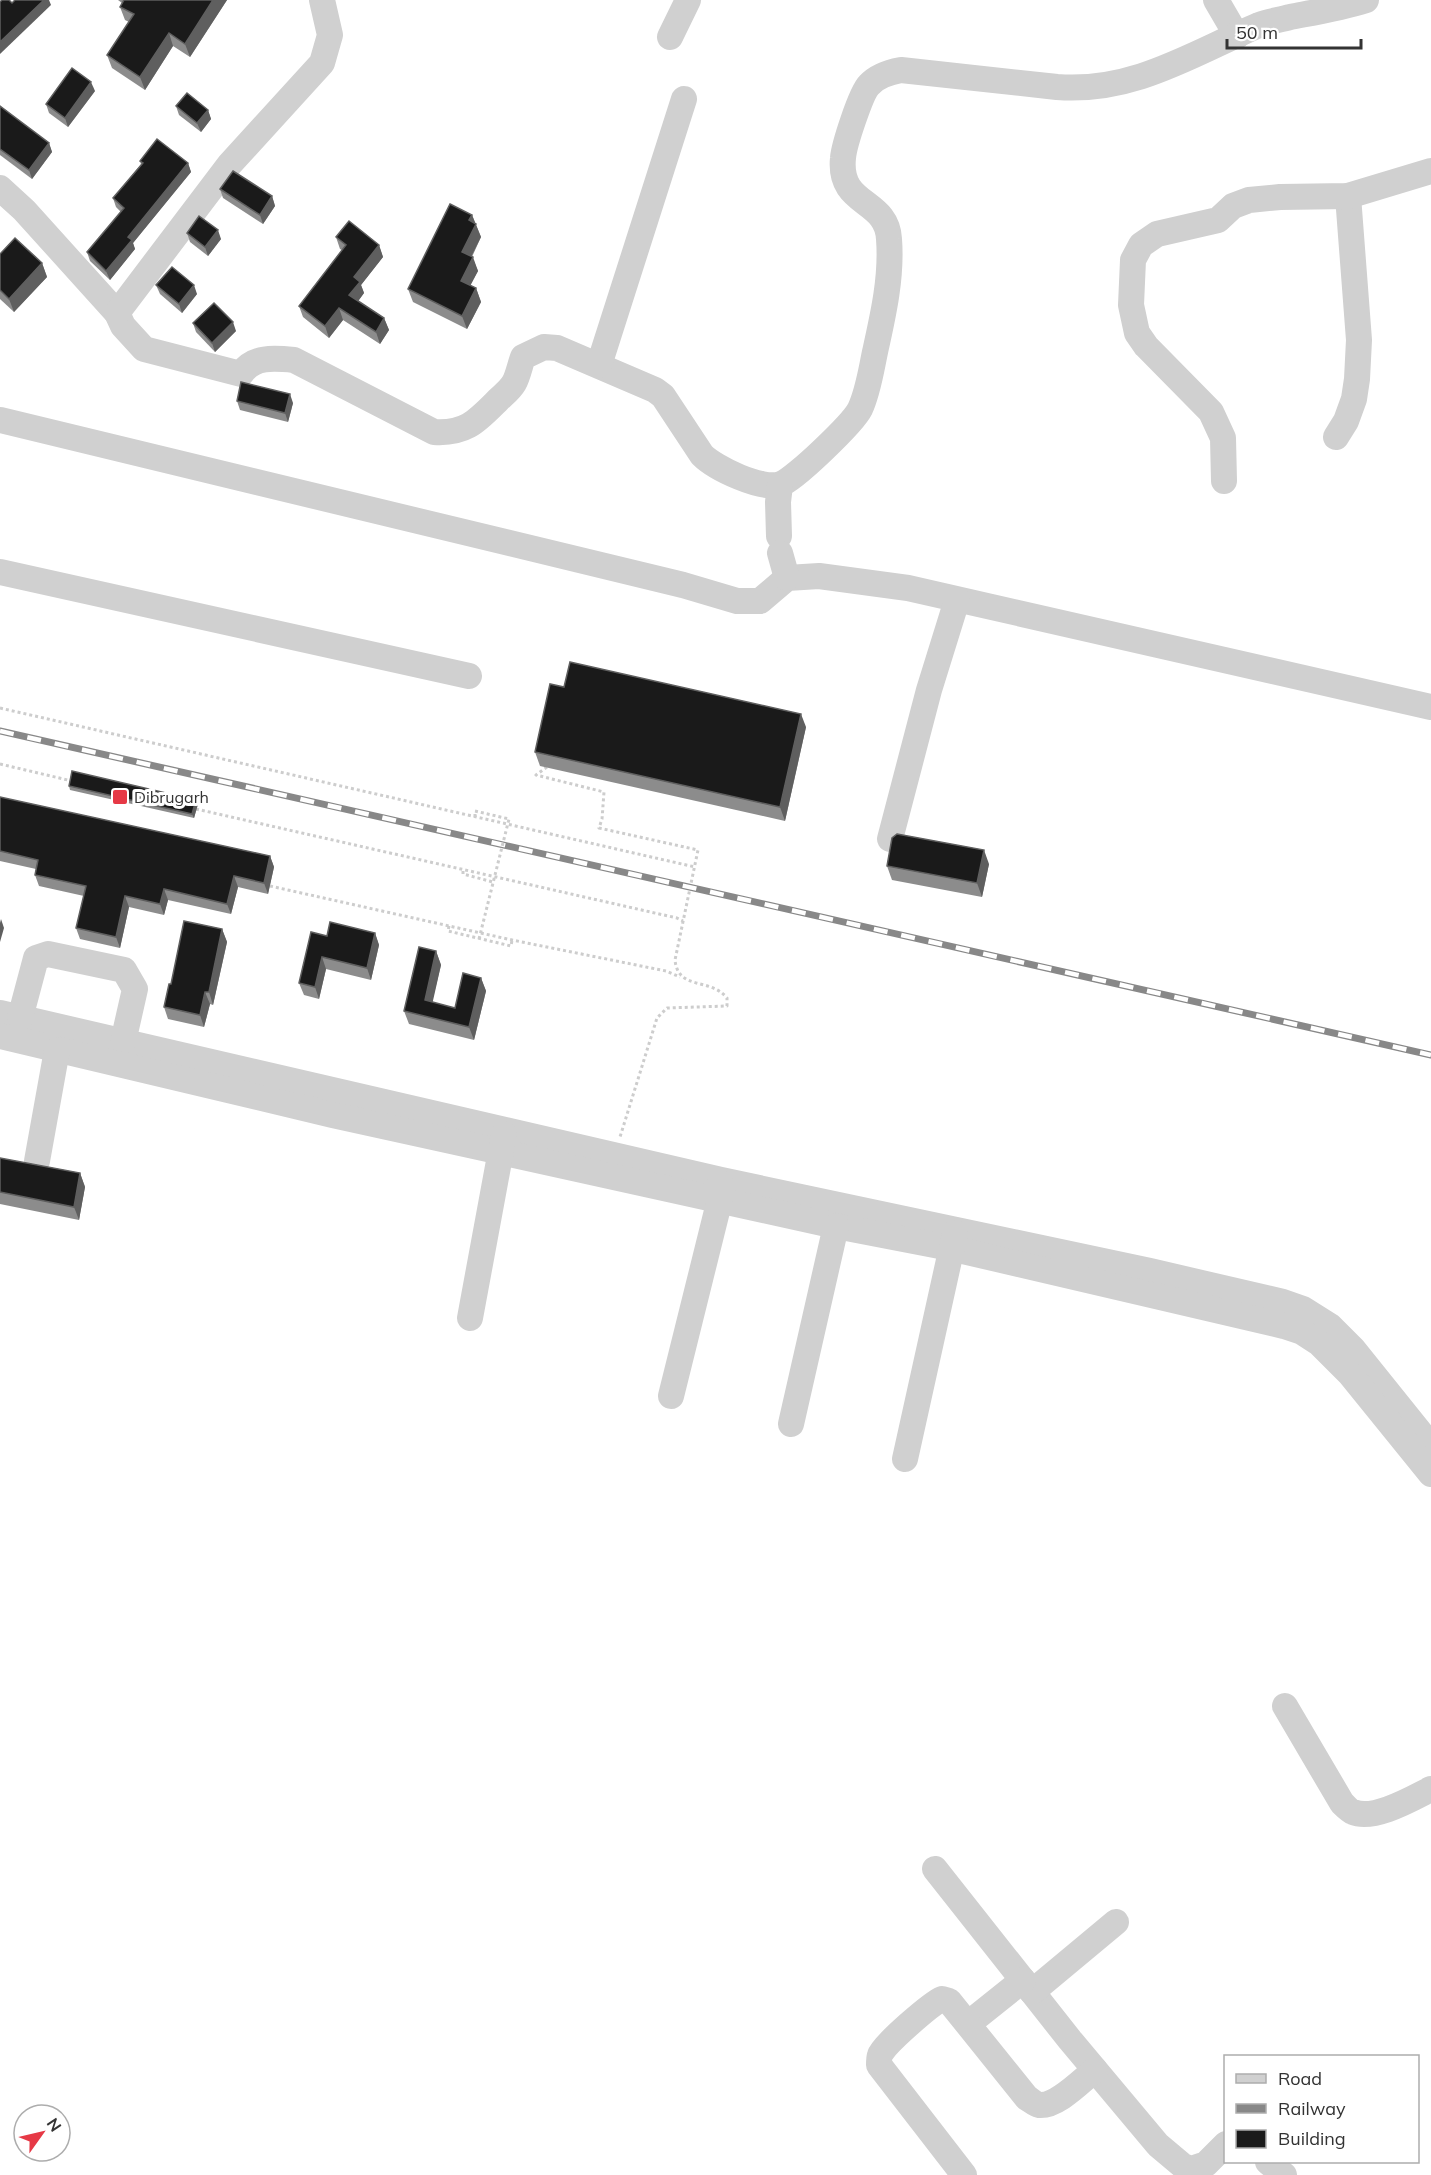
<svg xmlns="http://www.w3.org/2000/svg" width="1431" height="2175" font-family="Mulish,sans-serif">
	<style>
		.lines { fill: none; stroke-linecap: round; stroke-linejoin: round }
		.path { stroke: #cdcdcd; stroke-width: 3; stroke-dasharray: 3 3; stroke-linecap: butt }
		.minor { stroke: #d0d0d0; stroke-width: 26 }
		.rail-casing { stroke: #888; stroke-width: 7 }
		.rail { stroke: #fff; stroke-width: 4.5; stroke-dasharray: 14; stroke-linecap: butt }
		.path-bridge { stroke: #cdcdcd; stroke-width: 3; stroke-dasharray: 3 3; stroke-linecap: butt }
		.wall { fill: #8c8c8c }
		.shaded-wall { fill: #5f5f5f }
		.building { fill: #1a1a1a; stroke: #5f5f5f; stroke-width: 1.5 }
		.poi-dot { fill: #e63946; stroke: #fff; stroke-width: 2 }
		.labels { text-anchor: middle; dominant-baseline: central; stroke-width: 6; stroke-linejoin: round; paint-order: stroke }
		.poi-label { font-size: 16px; fill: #333; stroke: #fff; text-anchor: start }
	</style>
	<rect width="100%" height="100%" fill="#fff"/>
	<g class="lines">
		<g class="path">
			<path d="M 0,708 L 695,867"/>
			<path d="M 0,764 L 72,781"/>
			<path d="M 547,767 L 536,775 L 604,792 L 602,819 L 599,828 L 698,850 L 675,960 C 678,991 710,977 727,998 L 727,1006 L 667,1008 L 657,1018 L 620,1137"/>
			<path d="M 196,809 L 677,918 L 683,921"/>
			<path d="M 475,817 L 475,811 L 509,819"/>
			<path d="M 463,871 L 463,874 L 493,882"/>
			<path d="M 270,886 L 512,940 L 666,971 L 680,977"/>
			<path d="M 449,926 L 448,931 L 511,946 L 512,940"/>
		</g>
		<g class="minor">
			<path d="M 1216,0 L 1237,36"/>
			<path d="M 670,37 L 688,0"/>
			<path d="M 0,188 L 24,210 L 117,313 L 123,326 L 144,349 L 241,374 C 253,356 274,358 294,360 L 434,432 C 466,434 477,421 498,400 C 503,395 510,390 514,383 C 518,376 520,365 523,357 L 544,347 L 557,348 L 655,390 L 663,396 L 702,455 C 715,468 762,491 781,484 C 795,479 853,423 860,409 C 868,392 871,371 875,352 C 883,316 892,277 889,239 C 887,198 838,207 843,158 C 844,145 861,93 869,85 C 877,76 890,72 901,70 L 1057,87 C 1133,93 1192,54 1259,25 C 1269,21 1280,20 1290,17 C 1316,12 1341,8 1366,0"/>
			<path d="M 117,313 L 229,165 L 322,63 L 330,35 L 322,0"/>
			<path d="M 599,365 L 684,99"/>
			<path d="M 0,420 L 683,585 L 737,601 L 760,601 L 787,578 L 819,576 L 908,588 L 1431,707"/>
			<path d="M 1336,437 L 1346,421 L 1354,399 L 1357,379 L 1359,340 L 1348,196"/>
			<path d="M 1224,481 L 1223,438 L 1211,412 L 1146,346 L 1137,333 L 1131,305 L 1133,260 L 1141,245 L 1157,234 L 1218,220 L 1233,206 L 1249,200 L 1280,197 L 1348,196 L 1431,171"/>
			<path d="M 779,536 L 778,502 L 780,485"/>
			<path d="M 780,553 L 787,578"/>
			<path d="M 0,572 L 469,676"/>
			<path d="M 890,839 L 929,690 L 957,600"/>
			<path d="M 0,1013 L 721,1180 L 1150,1271 L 1283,1302 L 1303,1309 L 1330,1326 L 1353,1349 L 1431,1446"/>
			<path d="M 20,1018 L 36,958 L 48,954 L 124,970 L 135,989 L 123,1042"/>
			<path d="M 0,1036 L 333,1115 L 836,1226 L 950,1248 L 1284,1326 L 1302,1332 L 1319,1343 L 1350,1374 L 1431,1474"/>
			<path d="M 37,1161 L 57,1050"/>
			<path d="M 470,1318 L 504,1134"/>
			<path d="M 671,1396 L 720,1199 L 720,1183"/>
			<path d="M 791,1424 L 836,1226"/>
			<path d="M 905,1459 L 955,1233"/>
			<path d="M 1285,1706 L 1342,1803 C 1345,1806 1350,1811 1353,1812 C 1374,1821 1413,1798 1431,1789"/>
			<path d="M 935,1869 L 1070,2040 L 1158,2145 L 1183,2166 L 1191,2169 L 1206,2164 L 1226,2144"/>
			<path d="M 1032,1992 L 1116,1922"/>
			<path d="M 968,2024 L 1023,1980"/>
			<path d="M 1268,2162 L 1284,2175"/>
			<path d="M 964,2175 L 879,2065 C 879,2062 879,2058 880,2055 C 883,2045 932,2003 942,1999 L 949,2001 L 1027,2098 C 1031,2100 1035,2104 1039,2105 C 1057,2107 1082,2080 1095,2070"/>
		</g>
		<defs>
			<path id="rail" d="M 0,731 L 1431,1055"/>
		</defs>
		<use href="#rail" class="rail-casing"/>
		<use href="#rail" class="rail"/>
		<path class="path-bridge" d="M 479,939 L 509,819"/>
	</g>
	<g class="wall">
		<path d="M 118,0 L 227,0 L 190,57 L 173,46 L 145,90 L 112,68 L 107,55 L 129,22 L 125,20 L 120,7 L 122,3 Z"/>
		<path d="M 95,91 L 68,127 L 49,113 L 46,104 Z"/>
		<path d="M 0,106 L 49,143 L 52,152 L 32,179 L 0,155 Z"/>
		<path d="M 176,106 L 208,110 L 211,119 L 201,132 L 179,115 Z"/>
		<path d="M 140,161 L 188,163 L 191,172 L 133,243 L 135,249 L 110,280 L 90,261 L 87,252 L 121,212 L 116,207 L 113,198 L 141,164 Z"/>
		<path d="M 220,189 L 272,196 L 275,206 L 263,224 L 223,198 Z"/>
		<path d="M 472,215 L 481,237 L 472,257 L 478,271 L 470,285 L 476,288 L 481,302 L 467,329 L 413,302 L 408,289 Z"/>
		<path d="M 187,233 L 221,239 L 208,256 L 190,242 Z"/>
		<path d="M 336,237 L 379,245 L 383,257 L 361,285 L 364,293 L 358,301 L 384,318 L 389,330 L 380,344 L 343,320 L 329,338 L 303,317 L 299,306 L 342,250 L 340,249 Z"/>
		<path d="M 0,254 L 42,263 L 47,277 L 14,312 L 0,299 Z"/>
		<path d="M 156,285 L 197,294 L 182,313 L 160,294 Z"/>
		<path d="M 193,323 L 236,331 L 215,352 L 196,332 Z"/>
		<path d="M 237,401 L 293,403 L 288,422 L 240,410 Z"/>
		<path d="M 564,687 L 806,727 L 785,821 L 540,766 L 535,752 Z"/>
		<path d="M 69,786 L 198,804 L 194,818 L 70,790 Z"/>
		<path d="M 0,797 L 270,856 L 274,867 L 268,894 L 238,887 L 231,914 L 168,900 L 164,915 L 129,907 L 120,948 L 80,939 L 76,928 L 84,896 L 39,886 L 35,875 L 36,869 L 0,861 Z"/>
		<path d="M 989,864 L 982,897 L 892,880 L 887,866 Z"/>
		<path d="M 222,929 L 227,942 L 213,1005 L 210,1004 L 204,1027 L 168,1019 L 164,1007 L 171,984 Z"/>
		<path d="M 375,933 L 379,945 L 371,980 L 326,969 L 319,999 L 304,995 L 299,983 L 327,936 Z"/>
		<path d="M 436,951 L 441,965 L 432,1002 L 455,1008 L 481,978 L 486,991 L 474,1040 L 409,1024 L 404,1011 Z"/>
		<path d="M 0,1158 L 80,1173 L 85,1187 L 79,1220 L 0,1204 Z"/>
	</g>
	<g class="shaded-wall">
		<path d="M 44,0 L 49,0 L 51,5 L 0,54 L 0,42 Z"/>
		<path d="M 213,0 L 227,0 L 190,57 L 185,44 Z"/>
		<path d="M 169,33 L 173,46 L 145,90 L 140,77 Z"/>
		<path d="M 91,82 L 95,91 L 68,127 L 65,118 Z"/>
		<path d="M 208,110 L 211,119 L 201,132 L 197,123 Z"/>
		<path d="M 49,143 L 52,152 L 32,179 L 29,170 Z"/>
		<path d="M 188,163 L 191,172 L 133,243 L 135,249 L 110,280 L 106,271 L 128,237 Z"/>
		<path d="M 272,196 L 275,206 L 263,224 L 260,215 Z"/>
		<path d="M 472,215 L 481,237 L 467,265 L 462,252 L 469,220 Z"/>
		<path d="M 218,230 L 221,239 L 208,256 L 205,247 Z"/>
		<path d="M 379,245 L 383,257 L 361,285 L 364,293 L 354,307 L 349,295 L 354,277 Z"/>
		<path d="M 473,257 L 478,271 L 466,294 L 461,281 Z"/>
		<path d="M 42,263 L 47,277 L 14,312 L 9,299 Z"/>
		<path d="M 194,285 L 197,294 L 182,313 L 179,304 Z"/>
		<path d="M 476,288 L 481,302 L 467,329 L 462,316 Z"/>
		<path d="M 339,308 L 343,320 L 329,338 L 325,326 Z"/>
		<path d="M 384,318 L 389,330 L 380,344 L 376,332 Z"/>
		<path d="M 233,322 L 236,331 L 215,352 L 212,343 Z"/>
		<path d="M 290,394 L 293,403 L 288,422 L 285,413 Z"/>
		<path d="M 801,714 L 806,727 L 785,821 L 780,807 Z"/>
		<path d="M 196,800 L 198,804 L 194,818 L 192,814 Z"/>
		<path d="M 984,850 L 989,864 L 982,897 L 977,883 Z"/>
		<path d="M 270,856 L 274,867 L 268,894 L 264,883 Z"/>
		<path d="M 234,876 L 238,887 L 231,914 L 227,904 Z"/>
		<path d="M 164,889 L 168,900 L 164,915 L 160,904 Z"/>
		<path d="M 125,896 L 129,907 L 120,948 L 116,937 Z"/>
		<path d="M 1,919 L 4,928 L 0,942 L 0,923 Z"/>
		<path d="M 222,929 L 227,942 L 213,1005 L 209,992 Z"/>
		<path d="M 375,933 L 379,945 L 371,980 L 367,968 Z"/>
		<path d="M 436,951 L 441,965 L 430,1014 L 425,1000 Z"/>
		<path d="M 322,957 L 326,969 L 319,999 L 315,987 Z"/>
		<path d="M 481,978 L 486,991 L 474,1040 L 469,1027 Z"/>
		<path d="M 205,992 L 210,1004 L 204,1027 L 200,1015 Z"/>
		<path d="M 80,1173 L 85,1187 L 79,1220 L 74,1207 Z"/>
	</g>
	<g class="building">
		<path d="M 2,0 L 9,0 L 12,3 L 15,0 L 44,0 L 0,42 L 0,2 Z"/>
		<path d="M 124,0 L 213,0 L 185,44 L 169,33 L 140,77 L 107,55 L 134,14 L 120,7 Z"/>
		<path d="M 72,68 L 91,82 L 65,118 L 46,104 Z"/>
		<path d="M 187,93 L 208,110 L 197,123 L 176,106 Z"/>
		<path d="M 0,106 L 49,143 L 29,170 L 0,149 Z"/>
		<path d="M 157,139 L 188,163 L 128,237 L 132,240 L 106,271 L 87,252 L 124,208 L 113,198 L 143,163 L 140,161 Z"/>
		<path d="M 233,171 L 272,196 L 260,215 L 220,189 Z"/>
		<path d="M 450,204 L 472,215 L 469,220 L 476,224 L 462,252 L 473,257 L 461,281 L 476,288 L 462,316 L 408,289 Z"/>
		<path d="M 199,216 L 218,230 L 205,247 L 187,233 Z"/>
		<path d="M 349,221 L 379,245 L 354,277 L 360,282 L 349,295 L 384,318 L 376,332 L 339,308 L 325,326 L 299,306 L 346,245 L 336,237 Z"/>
		<path d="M 15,238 L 42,263 L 9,299 L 0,290 L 0,254 Z"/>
		<path d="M 172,267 L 194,285 L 179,304 L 156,285 Z"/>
		<path d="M 214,303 L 233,322 L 212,343 L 193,323 Z"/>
		<path d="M 241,382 L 290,394 L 285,413 L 237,401 Z"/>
		<path d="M 570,662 L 801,714 L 780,807 L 535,752 L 550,684 L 564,687 Z"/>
		<path d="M 72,771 L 196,800 L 192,814 L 69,786 Z"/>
		<path d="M 0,797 L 270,856 L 264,883 L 234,876 L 227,904 L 164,889 L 160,904 L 125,896 L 116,937 L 76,928 L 86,886 L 35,875 L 38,860 L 0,851 Z"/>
		<path d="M 897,834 L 984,850 L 977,883 L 887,866 L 892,838 Z"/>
		<path d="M 184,921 L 222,929 L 209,992 L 205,992 L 200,1015 L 164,1007 L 169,984 L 171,984 Z"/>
		<path d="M 330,922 L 375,933 L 367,968 L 322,957 L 315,987 L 299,983 L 311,932 L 327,936 Z"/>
		<path d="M 419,947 L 436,951 L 425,1000 L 455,1008 L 463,973 L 481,978 L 469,1027 L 404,1011 Z"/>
		<path d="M 0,1158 L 80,1173 L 74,1207 L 0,1192 Z"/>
	</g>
	<rect class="poi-dot" x="112" y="789" width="16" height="16" rx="3"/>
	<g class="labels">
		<g class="poi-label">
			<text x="134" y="797">Dibrugarh</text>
		</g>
	</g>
	<rect x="1224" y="2055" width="195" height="108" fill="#ffffff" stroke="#adadad" stroke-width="1.5"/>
	<rect x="1236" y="2074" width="30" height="9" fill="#d0d0d0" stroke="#adadad" stroke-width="1.5"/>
	<text x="1278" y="2085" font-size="18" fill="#333333">Road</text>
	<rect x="1236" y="2104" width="30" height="9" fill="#888888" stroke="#adadad" stroke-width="1.5"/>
	<text x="1278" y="2115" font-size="18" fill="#333333">Railway</text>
	<rect x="1236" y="2130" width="30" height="18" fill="#1a1a1a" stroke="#adadad" stroke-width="1.5"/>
	<text x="1278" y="2145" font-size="18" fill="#333333">Building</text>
	<g transform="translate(42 2133) rotate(56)"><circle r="28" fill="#ffffff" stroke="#adadad" stroke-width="1.5"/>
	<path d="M0-4.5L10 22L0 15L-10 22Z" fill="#e63946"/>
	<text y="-9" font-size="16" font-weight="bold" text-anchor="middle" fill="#333333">N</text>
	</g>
	<path d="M1227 39v9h134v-9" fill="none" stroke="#333333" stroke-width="3"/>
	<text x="1236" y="39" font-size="18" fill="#333333" stroke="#ffffff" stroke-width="4.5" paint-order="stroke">50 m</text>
</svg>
